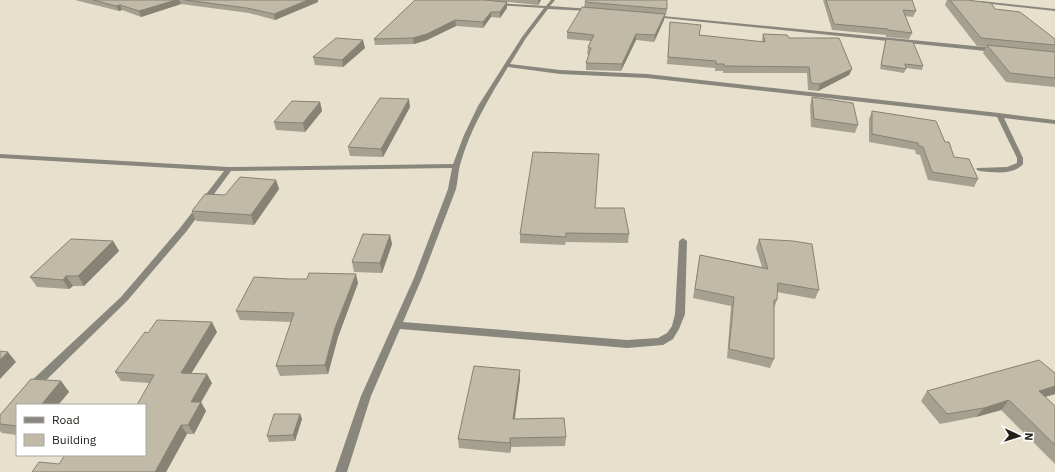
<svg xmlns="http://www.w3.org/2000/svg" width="1055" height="472" font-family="'IBM Plex Sans',sans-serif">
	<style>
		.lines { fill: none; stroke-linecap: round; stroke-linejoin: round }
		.street { fill: #89867e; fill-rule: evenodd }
		.wall { fill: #a5a08f }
		.shaded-wall { fill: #868274 }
		.building { fill: #c0baa6; stroke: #868274 }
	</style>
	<rect width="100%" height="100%" fill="#e7e0cc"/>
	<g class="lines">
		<g class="street">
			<path d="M 551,0 L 555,0 L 550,6 L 591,9 L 593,10 L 591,11 L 548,9 L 526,38 L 510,64 L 560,70 L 647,74 L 999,113 L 1055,120 L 1055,124 L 1004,118 L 1023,158 L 1023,164 C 1013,176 993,172 979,171 L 976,169 L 977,168 L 1007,167 L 1017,163 L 1017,158 L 997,117 L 647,78 L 560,74 L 508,67 C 489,98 470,129 460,165 C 458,172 458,181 456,189 L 422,278 L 403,322 L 627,340 L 658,338 L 667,333 L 672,326 L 675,314 L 679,241 L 683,238 L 687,241 L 685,314 L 679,329 L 673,339 L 663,345 L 627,348 L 400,329 L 371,396 L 347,472 L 335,472 L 361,396 L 414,278 L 448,189 L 452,168 L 231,171 L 186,232 L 127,301 L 36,390 L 32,391 L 28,390 L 27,387 L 28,384 L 121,297 L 180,228 L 224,171 L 0,158 L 0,154 L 229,167 L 453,164 L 464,135 L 478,106 L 522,37 L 544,8 L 496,5 L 494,4 L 496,3 L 546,6 Z"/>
			<path d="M 981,1 L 1055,9 L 1055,11 L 982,3 L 980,2 Z"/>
			<path d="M 652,15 L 995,48 L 998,50 L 995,52 L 654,17 L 652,16 Z"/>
		</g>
	</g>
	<g class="wall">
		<path d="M 75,0 L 318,0 L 318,2 L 275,20 L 249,13 L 181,4 L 141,17 L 122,10 L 119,11 Z"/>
		<path d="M 415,0 L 541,0 L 538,5 L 507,2 L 507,8 L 500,18 L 491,17 L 483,28 L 456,26 L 427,40 L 414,44 L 375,45 L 374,39 Z"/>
		<path d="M 823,0 L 912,0 L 916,11 L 913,17 L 905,16 L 912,33 L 909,39 L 886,37 L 886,35 L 832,30 Z"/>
		<path d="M 947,0 L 967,0 L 995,9 L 1055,39 L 1055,87 L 1006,82 L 983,53 L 986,47 L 977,46 L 945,5 Z"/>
		<path d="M 585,2 L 667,9 L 666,15 L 665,15 L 664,20 L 654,42 L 636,40 L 621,71 L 586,70 L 586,63 L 589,55 L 587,54 L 588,47 L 591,41 L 567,39 L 567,32 L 584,7 Z"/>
		<path d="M 670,22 L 699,35 L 762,42 L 762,40 L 763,34 L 789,38 L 852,69 L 849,75 L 818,91 L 808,90 L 807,73 L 723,73 L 723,71 L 715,71 L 715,68 L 667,64 Z"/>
		<path d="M 886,39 L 923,66 L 922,70 L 906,68 L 904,73 L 880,69 L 885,43 Z"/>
		<path d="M 365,48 L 343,67 L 315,65 L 313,57 Z"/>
		<path d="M 812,97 L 858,125 L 855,133 L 811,127 L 810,106 Z"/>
		<path d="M 320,102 L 322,111 L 305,132 L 276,130 L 274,122 Z"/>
		<path d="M 410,107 L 383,157 L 350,156 L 348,147 Z"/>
		<path d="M 872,111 L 945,142 L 954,157 L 978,179 L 974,187 L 928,180 L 920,155 L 916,154 L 915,150 L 869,142 L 869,119 Z"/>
		<path d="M 276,180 L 279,189 L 254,225 L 196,221 L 192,211 L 225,195 Z"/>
		<path d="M 595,208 L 629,234 L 628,243 L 566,242 L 565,245 L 520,243 L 520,234 Z"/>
		<path d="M 390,235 L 392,244 L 382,273 L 354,272 L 352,262 Z"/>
		<path d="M 759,239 L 819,290 L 815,299 L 777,292 L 777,300 L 774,308 L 774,359 L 770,368 L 727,358 L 731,306 L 693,298 L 700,255 L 762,267 L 756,248 Z"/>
		<path d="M 113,241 L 119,251 L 84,286 L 73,286 L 69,289 L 37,287 L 30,277 Z"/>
		<path d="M 358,283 L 338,337 L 328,374 L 280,376 L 276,366 L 291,322 L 240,320 L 236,311 Z"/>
		<path d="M 217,332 L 191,373 L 212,383 L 201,402 L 206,411 L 194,434 L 187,434 L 166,472 L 32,472 L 59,464 L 145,455 L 149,383 L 121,381 L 115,372 L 148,333 Z"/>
		<path d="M 520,370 L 520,379 L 515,419 L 566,437 L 565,446 L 511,447 L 510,453 L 459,448 L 458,439 Z"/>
		<path d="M 31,379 L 61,381 L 69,392 L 58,405 L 17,405 L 17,435 L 2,433 L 0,431 L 0,415 Z"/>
		<path d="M 927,391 L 1055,394 L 1045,397 L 1055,406 L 1055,464 L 1001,410 L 976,417 L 940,424 L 921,401 Z"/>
		<path d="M 300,414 L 302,419 L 295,441 L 269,442 L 267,436 Z"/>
	</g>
	<g class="shaded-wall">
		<path d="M 176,0 L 179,0 L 181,4 L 141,17 L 139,11 Z"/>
		<path d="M 308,0 L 318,0 L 318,2 L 275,20 L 274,14 Z"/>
		<path d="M 538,0 L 541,0 L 538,5 Z"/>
		<path d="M 507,2 L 507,8 L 500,18 L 500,12 Z"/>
		<path d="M 120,5 L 122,10 L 119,11 L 116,6 Z"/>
		<path d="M 491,12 L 491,17 L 483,28 L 483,22 Z"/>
		<path d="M 665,14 L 664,20 L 654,42 L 655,35 Z"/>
		<path d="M 455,20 L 456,26 L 427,40 L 414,44 L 413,38 Z"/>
		<path d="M 636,34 L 636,40 L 621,71 L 622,64 Z"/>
		<path d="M 363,40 L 365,48 L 343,67 L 342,60 Z"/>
		<path d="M 852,69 L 849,75 L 818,91 L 820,84 Z"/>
		<path d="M 409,99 L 410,107 L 383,157 L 381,149 Z"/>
		<path d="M 320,102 L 322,111 L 305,132 L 303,123 Z"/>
		<path d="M 276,180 L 279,189 L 254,225 L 251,215 Z"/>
		<path d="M 390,235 L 392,244 L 382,273 L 380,263 Z"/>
		<path d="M 113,241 L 119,251 L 84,286 L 78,276 Z"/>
		<path d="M 356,274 L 358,283 L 338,337 L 328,374 L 325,365 L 335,328 Z"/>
		<path d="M 66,276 L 73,286 L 69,289 L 63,280 Z"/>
		<path d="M 212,322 L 217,332 L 186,382 L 181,373 Z"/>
		<path d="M 8,352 L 16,362 L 0,379 L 0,360 Z"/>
		<path d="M 520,370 L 520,379 L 513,428 L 513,419 Z"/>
		<path d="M 207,374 L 212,383 L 196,411 L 191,402 Z"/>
		<path d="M 61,381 L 69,392 L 58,405 L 41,405 Z"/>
		<path d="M 1055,386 L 1055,394 L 1031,401 L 1039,391 Z"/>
		<path d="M 1009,400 L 1001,410 L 976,417 L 984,408 Z"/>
		<path d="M 201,402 L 206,411 L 194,434 L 188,425 Z"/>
		<path d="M 300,414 L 302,419 L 295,441 L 293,435 Z"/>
		<path d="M 181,425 L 187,434 L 166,472 L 155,472 Z"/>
		<path d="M 510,438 L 511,447 L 510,453 Z"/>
	</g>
	<g class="building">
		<path d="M 93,0 L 176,0 L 139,11 L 120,5 L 116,6 Z"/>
		<path d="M 185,0 L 308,0 L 274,14 L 247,8 Z"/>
		<path d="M 415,0 L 484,0 L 507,2 L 500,12 L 491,12 L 483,22 L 455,20 L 427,34 L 413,38 L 374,39 Z"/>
		<path d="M 586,0 L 667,0 L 667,9 L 585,2 Z"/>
		<path d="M 826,0 L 912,0 L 916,11 L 903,10 L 912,33 L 888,30 L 888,29 L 834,24 Z"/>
		<path d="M 950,0 L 967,0 L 991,3 L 995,9 L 1020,12 L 1055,39 L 1055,45 L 981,38 Z"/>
		<path d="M 582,7 L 665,14 L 655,35 L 636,34 L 622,64 L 586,63 L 591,48 L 588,47 L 594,35 L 567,32 Z"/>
		<path d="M 670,22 L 701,25 L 699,35 L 765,42 L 763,34 L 787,35 L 789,38 L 839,38 L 852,69 L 820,84 L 811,83 L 809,67 L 724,66 L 724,64 L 716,64 L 716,61 L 668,57 Z"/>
		<path d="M 336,38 L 363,40 L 342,60 L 313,57 Z"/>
		<path d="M 886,39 L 913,42 L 923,66 L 905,64 L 906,69 L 881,65 Z"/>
		<path d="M 987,45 L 1055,52 L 1055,78 L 1010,73 Z"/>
		<path d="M 812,97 L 853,103 L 858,125 L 814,119 Z"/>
		<path d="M 380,98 L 409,99 L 381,149 L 348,147 Z"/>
		<path d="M 292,101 L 320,102 L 303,123 L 274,122 Z"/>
		<path d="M 872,111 L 936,121 L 945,142 L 949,142 L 954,157 L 969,159 L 978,179 L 932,172 L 923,147 L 919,146 L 918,143 L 872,134 Z"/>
		<path d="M 533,152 L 599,154 L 595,208 L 624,208 L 629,234 L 566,233 L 566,237 L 520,234 Z"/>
		<path d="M 240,177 L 276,180 L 251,215 L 192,211 L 205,194 L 225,195 Z"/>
		<path d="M 363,234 L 390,235 L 380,263 L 352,262 Z"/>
		<path d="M 71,239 L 113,241 L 78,276 L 66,276 L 63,280 L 30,277 Z"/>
		<path d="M 759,239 L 793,241 L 812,244 L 819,290 L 778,283 L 777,300 L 774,300 L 774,359 L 729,349 L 734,297 L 695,289 L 700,255 L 768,269 Z"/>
		<path d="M 309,273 L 356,274 L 335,328 L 325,365 L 276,366 L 294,313 L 236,311 L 254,277 L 289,279 L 307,279 Z"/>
		<path d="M 157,320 L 212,322 L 181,373 L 207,374 L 191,402 L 201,402 L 188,425 L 181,425 L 155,472 L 32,472 L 39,462 L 59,464 L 65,455 L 145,455 L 145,405 L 137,405 L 154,375 L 115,372 L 145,332 L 148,333 Z"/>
		<path d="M 0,351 L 8,352 L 0,360 Z"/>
		<path d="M 1039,360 L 1055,373 L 1055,386 L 1039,391 L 1055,406 L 1055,445 L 1009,400 L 984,408 L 947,414 L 927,391 Z"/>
		<path d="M 474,366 L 520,370 L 513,419 L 564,418 L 566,437 L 510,438 L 510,443 L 458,439 Z"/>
		<path d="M 31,379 L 61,381 L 41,405 L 17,405 L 17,426 L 0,424 L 0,415 Z"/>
		<path d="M 274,414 L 300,414 L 293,435 L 267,436 Z"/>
	</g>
	<rect x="16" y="404" width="130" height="52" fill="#ffffff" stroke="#a7a6a3"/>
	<rect x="24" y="417" width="20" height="6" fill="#89867e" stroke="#a7a6a3"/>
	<text x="52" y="424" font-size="12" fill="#24211a">Road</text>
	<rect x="24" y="434" width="20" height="12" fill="#c0baa6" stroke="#a7a6a3"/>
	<text x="52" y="444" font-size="12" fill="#24211a">Building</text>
	<g transform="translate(1019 436) rotate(94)" stroke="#ffffff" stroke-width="3" paint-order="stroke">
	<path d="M0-3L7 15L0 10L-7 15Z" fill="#24211a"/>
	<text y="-6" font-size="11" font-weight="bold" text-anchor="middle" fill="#24211a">N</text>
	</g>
</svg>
